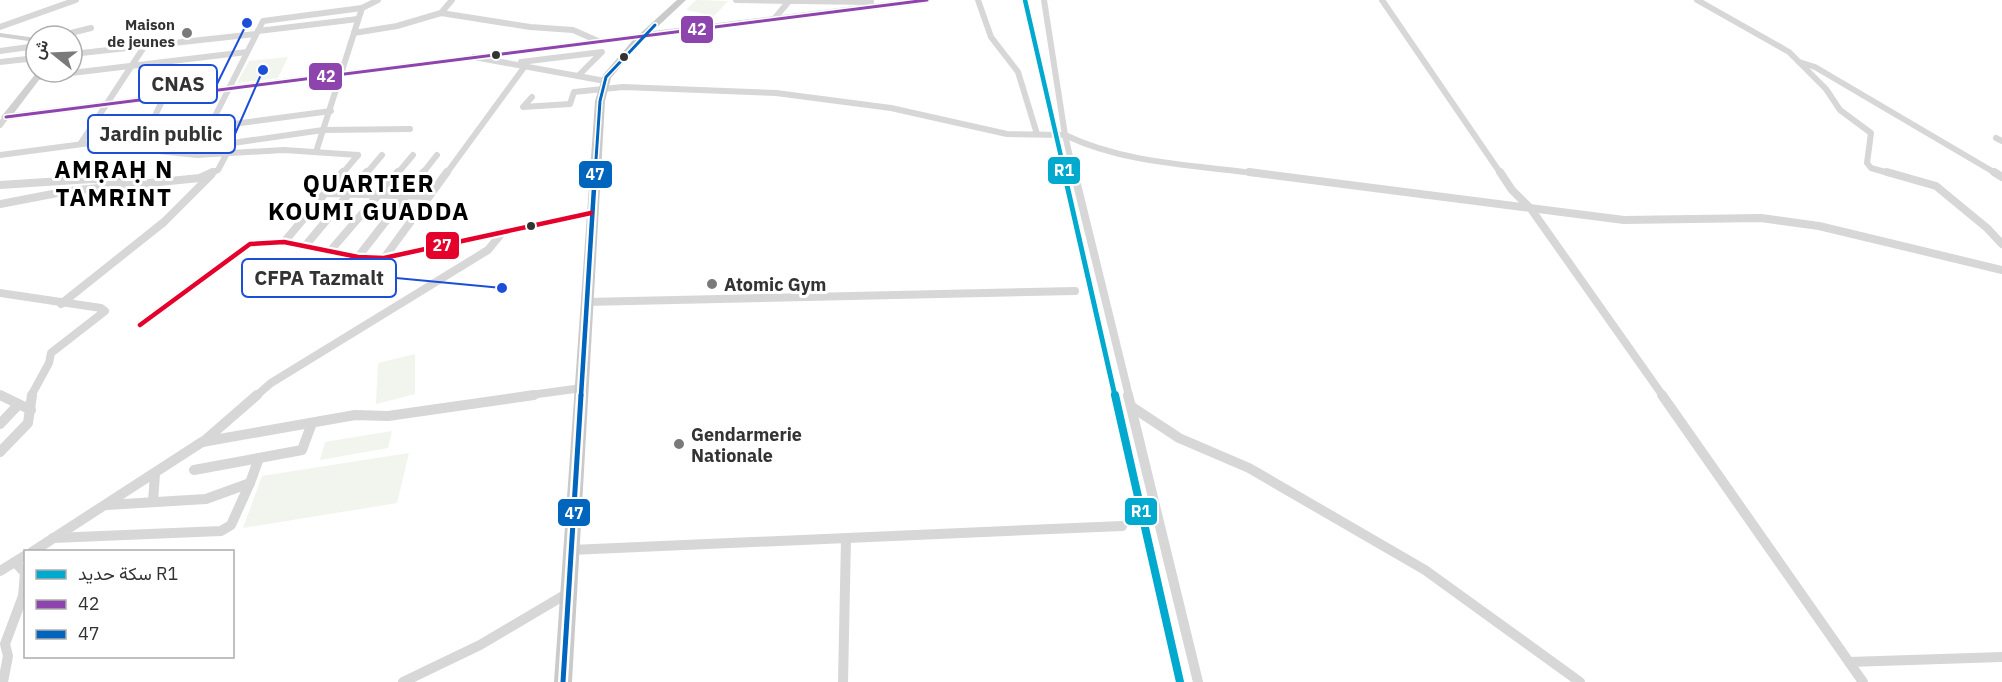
<svg xmlns="http://www.w3.org/2000/svg" width="2002" height="682" font-family="'IBM Plex Sans',Vazirmatn,sans-serif">
	<style>
		.green { fill: #f1f5ed }
		.lines { fill: none; stroke-linecap: round; stroke-linejoin: round }
		.street-far2 { stroke: #d7d7d7; stroke-width: 6 }
		.street-far1 { stroke: #d7d7d7; stroke-width: 8 }
		.street { stroke: #d7d7d7; stroke-width: 10 }
		.secondary { fill: #d0d0d0; fill-rule: evenodd }
		.primary { fill: #cacaca; fill-rule: evenodd }
		.bus-1-casing { stroke: #fff; stroke-width: 6 }
		.bus-2-far2-casing { stroke: #fff; stroke-width: 6 }
		.bus-2-far1-casing { stroke: #fff; stroke-width: 9 }
		.bus-2-casing { stroke: #fff; stroke-width: 10 }
		.bus-3-casing { stroke: #fff; stroke-width: 9 }
		.bus-1 { stroke: #8e44ad; stroke-width: 3 }
		.bus-2-far2 { stroke: #0065bd; stroke-width: 3 }
		.bus-2-far1 { stroke: #0065bd; stroke-width: 4.5 }
		.bus-2 { stroke: #0065bd; stroke-width: 5 }
		.bus-3 { stroke: #e4002b; stroke-width: 4.5 }
		.rail-1-far2-casing { stroke: #fff; stroke-width: 8 }
		.rail-1-far1-casing { stroke: #fff; stroke-width: 10 }
		.rail-1-casing { stroke: #fff; stroke-width: 12 }
		.rail-1-far2 { stroke: #00a9ce; stroke-width: 4.5 }
		.rail-1-far1 { stroke: #00a9ce; stroke-width: 5 }
		.rail-1 { stroke: #00a9ce; stroke-width: 8 }
		.poi-dot { fill: #7a7a7a; stroke: #fff; stroke-width: 2 }
		.bus-dot { fill: #333; stroke: #fff; stroke-width: 2 }
		.labels { text-anchor: middle; dominant-baseline: central; stroke-width: 6; stroke-linejoin: round; paint-order: stroke }
		.far-poi-label { font-size: 15px; font-weight: bold; fill: #333; stroke: #fff; text-anchor: end }
		.poi-label { font-size: 18px; font-weight: bold; fill: #333; stroke: #fff; text-anchor: start }
		.district-label { font-size: 24px; font-weight: bold; letter-spacing: 1.5px; fill: #000; stroke: #fff }
		.leader { fill: none; stroke: #1d4ed8; stroke-width: 2 }
		.callout-dot { fill: #1d4ed8; stroke: #fff; stroke-width: 2 }
		.callout { fill: #fff; stroke: #1d4ed8; stroke-width: 2 }
		.callout-label { font-size: 20px; text-anchor: middle; font-weight: bold; fill: #333 }
		.line-badge { stroke: #fff; stroke-width: 2 }
		.badge-label { font-size: 16px; text-anchor: middle; font-weight: bold; fill: #fff }
	</style>
	<rect width="100%" height="100%" fill="#fff"/>
	<g class="green">
		<path d="M 696,0 L 728,1 L 714,16 L 686,10 Z"/>
		<path d="M 288,57 L 278,78 L 237,83 L 249,61 Z"/>
		<path d="M 415,354 L 415,394 L 376,404 L 378,363 Z"/>
		<path d="M 392,431 L 388,448 L 320,460 L 325,442 Z"/>
		<path d="M 409,453 L 397,503 L 243,528 L 262,476 Z"/>
	</g>
	<g class="lines">
		<g class="street-far2">
			<path d="M 736,0 L 871,2"/>
			<path d="M 978,0 L 991,37 L 1018,72 L 1037,134"/>
			<path d="M 1382,0 L 1501,174"/>
			<path d="M 1697,0 L 1789,52 L 1826,89 L 1840,110 L 1871,133 L 1867,163 L 1871,168 L 1892,174"/>
			<path d="M 441,13 L 452,0"/>
			<path d="M 774,19 L 790,0"/>
			<path d="M 0,27 L 76,0"/>
			<path d="M 258,31 L 358,19"/>
			<path d="M 354,33 L 397,26 L 441,13 L 530,27 L 573,30 L 598,41"/>
			<path d="M 653,34 L 927,0"/>
			<path d="M 59,36 L 91,28"/>
			<path d="M 0,51 L 36,46"/>
			<path d="M 72,54 L 256,34"/>
			<path d="M 474,57 L 605,81"/>
			<path d="M 0,62 L 36,58"/>
			<path d="M 521,62 L 602,52 L 578,76"/>
			<path d="M 1799,62 L 1815,67 L 1997,174"/>
			<path d="M 38,77 L 247,52"/>
			<path d="M 164,97 L 139,149 L 197,155 L 284,150 L 358,155"/>
			<path d="M 532,97 L 523,107 L 570,104 L 574,92 L 623,87 L 776,93 L 891,108 L 1007,134 L 1065,135 L 1044,0"/>
			<path d="M 0,125 L 6,117"/>
			<path d="M 210,126 L 263,21 L 362,8"/>
			<path d="M 1065,135 C 1125,164 1196,165 1261,174"/>
			<path d="M 1065,135 L 1074,174"/>
			<path d="M 1996,138 L 2002,141"/>
			<path d="M 81,143 L 144,47"/>
			<path d="M 184,150 L 323,130 L 410,129"/>
			<path d="M 316,152 L 362,8 L 378,0"/>
			<path d="M 0,155 L 331,111"/>
			<path d="M 209,174 L 218,170 L 226,155"/>
			<path d="M 342,174 L 358,155"/>
			<path d="M 366,174 L 382,155"/>
			<path d="M 397,174 L 413,155"/>
			<path d="M 422,174 L 437,155"/>
			<path d="M 446,174 L 525,66"/>
		</g>
		<g class="street-far1">
			<path d="M 1074,172 L 1129,396"/>
			<path d="M 1249,172 L 1624,220 L 1761,218 L 1819,226 L 2002,270"/>
			<path d="M 1500,172 L 1512,190 L 1531,209 L 1663,396"/>
			<path d="M 1887,172 L 1936,186 L 1987,228 L 2002,244"/>
			<path d="M 1994,172 L 2002,177"/>
			<path d="M 0,185 L 92,179 L 122,182"/>
			<path d="M 326,193 L 429,196"/>
			<path d="M 0,204 L 68,191 L 200,178 L 213,172"/>
			<path d="M 284,242 L 343,172"/>
			<path d="M 305,246 L 367,172"/>
			<path d="M 331,250 L 398,172"/>
			<path d="M 358,257 L 424,172"/>
			<path d="M 384,258 L 447,172"/>
			<path d="M 0,293 L 101,308 L 105,311 L 51,353 L 49,363 L 31,396"/>
			<path d="M 586,302 L 1075,291"/>
			<path d="M 61,304 L 164,222 L 211,175"/>
			<path d="M 140,325 L 250,244 L 284,242 L 358,257 L 384,258 L 591,213"/>
			<path d="M 0,395 L 3,396"/>
			<path d="M 256,396 L 271,383 L 488,250 L 501,234"/>
			<path d="M 523,396 L 582,388"/>
		</g>
		<g class="street">
			<path d="M 0,395 L 31,410"/>
			<path d="M 1128,395 L 1198,682"/>
			<path d="M 1662,395 L 1863,682"/>
			<path d="M 1132,407 L 1179,438 L 1249,468 L 1425,570 L 1580,682"/>
			<path d="M 0,424 L 18,405"/>
			<path d="M 203,442 L 257,395"/>
			<path d="M 0,452 L 28,423 L 32,395"/>
			<path d="M 259,458 L 302,450 L 312,423"/>
			<path d="M 153,502 L 155,474"/>
			<path d="M 107,505 L 206,499 L 250,483 L 259,458 L 194,470"/>
			<path d="M 53,538 L 221,531 L 231,525 L 250,483"/>
			<path d="M 571,550 L 1122,526"/>
			<path d="M 32,552 L 202,442 L 355,415 L 388,416 L 534,395"/>
			<path d="M 0,571 L 26,555"/>
			<path d="M 1849,662 L 2002,657"/>
			<path d="M 3,682 L 8,656 L 5,644 L 23,596 L 25,573 L 15,562"/>
			<path d="M 403,682 L 480,645 L 568,593"/>
			<path d="M 843,682 L 846,539"/>
		</g>
		<g class="secondary">
			<path d="M 653,32 L 657,34 L 656,36 L 6,120 L 1,117 L 37,72 L 45,72 L 14,113 Z"/>
			<path d="M 0,33 L 36,38 L 36,42 L 0,37 Z"/>
		</g>
		<path class="primary" d="M 677,0 L 686,0 L 639,44 L 611,78 L 605,101 L 572,682 L 554,682 L 595,101 L 603,75 L 633,40 Z"/>
		<defs>
			<path id="bus-1" d="M 6,117 L 927,0"/>
			<path id="bus-2-far2" d="M 595,174 L 600,101 L 606,77 L 655,25"/>
			<path id="bus-2-far1" d="M 581,396 L 595,172"/>
			<path id="bus-2" d="M 563,682 L 581,395"/>
			<path id="bus-3" d="M 140,325 L 250,244 L 284,242 L 358,257 L 384,258 L 591,213"/>
		</defs>
		<use href="#bus-1" class="bus-1-casing"/>
		<use href="#bus-2-far2" class="bus-2-far2-casing"/>
		<use href="#bus-2-far1" class="bus-2-far1-casing"/>
		<use href="#bus-2" class="bus-2-casing"/>
		<use href="#bus-3" class="bus-3-casing"/>
		<use href="#bus-1" class="bus-1"/>
		<use href="#bus-2-far2" class="bus-2-far2"/>
		<use href="#bus-2-far1" class="bus-2-far1"/>
		<use href="#bus-2" class="bus-2"/>
		<use href="#bus-3" class="bus-3"/>
		<defs>
			<path id="rail-1-far2" d="M 1025,0 L 1065,174"/>
			<path id="rail-1-far1" d="M 1064,172 L 1115,396"/>
			<path id="rail-1" d="M 1115,395 L 1180,682"/>
		</defs>
		<use href="#rail-1-far2" class="rail-1-far2-casing"/>
		<use href="#rail-1-far1" class="rail-1-far1-casing"/>
		<use href="#rail-1" class="rail-1-casing"/>
		<use href="#rail-1-far2" class="rail-1-far2"/>
		<use href="#rail-1-far1" class="rail-1-far1"/>
		<use href="#rail-1" class="rail-1"/>
	</g>
	<g class="poi-dot">
		<circle cx="187" cy="33" r="6"/>
		<circle cx="712" cy="284" r="6"/>
		<circle cx="679" cy="444" r="6"/>
	</g>
	<g class="bus-dot">
		<circle cx="496" cy="55" r="5"/>
		<circle cx="624" cy="57" r="5"/>
		<circle cx="531" cy="226" r="5"/>
	</g>
	<g class="labels">
		<g class="far-poi-label">
			<text x="175" y="24">Maison<tspan x="175" dy="17">de jeunes</tspan></text>
		</g>
		<g class="poi-label">
			<text x="724" y="284">Atomic Gym</text>
			<text x="691" y="434">Gendarmerie<tspan x="691" dy="21">Nationale</tspan></text>
		</g>
		<g class="district-label">
			<text x="114" y="169">AMṚAḤ N<tspan x="114" dy="28">TAMRINT</tspan></text>
			<text x="369" y="183">QUARTIER<tspan x="369" dy="28">KOUMI GUADDA</tspan></text>
		</g>
	</g>
	<path class="leader" d="M247 23L217 84M263 70L235 134M502 288L396 278"/>
	<g class="callout-dot">
		<circle cx="247" cy="23" r="6"/>
		<circle cx="263" cy="70" r="6"/>
		<circle cx="502" cy="288" r="6"/>
	</g>
	<g class="callout">
		<rect x="139" y="65" width="78" height="38" rx="6"/>
		<rect x="88" y="115" width="147" height="38" rx="6"/>
		<rect x="242" y="259" width="154" height="38" rx="6"/>
	</g>
	<g class="callout-label">
		<text x="178" y="91">CNAS</text>
		<text x="161" y="141">Jardin public</text>
		<text x="319" y="285">CFPA Tazmalt</text>
	</g>
	<g class="line-badge">
		<rect x="680" y="15" width="34" height="29" rx="6" fill="#8e44ad"/>
		<rect x="308" y="62" width="35" height="29" rx="6" fill="#8e44ad"/>
		<rect x="1047" y="156" width="34" height="29" rx="6" fill="#00a9ce"/>
		<rect x="578" y="160" width="35" height="29" rx="6" fill="#0065bd"/>
		<rect x="425" y="231" width="35" height="29" rx="6" fill="#e4002b"/>
		<rect x="1124" y="497" width="34" height="29" rx="6" fill="#00a9ce"/>
		<rect x="557" y="498" width="34" height="29" rx="6" fill="#0065bd"/>
	</g>
	<g class="badge-label">
		<text x="697" y="35">42</text>
		<text x="326" y="82">42</text>
		<text x="1064" y="176">R1</text>
		<text x="595" y="180">47</text>
		<text x="442" y="251">27</text>
		<text x="1141" y="517">R1</text>
		<text x="574" y="519">47</text>
	</g>
	<rect x="24" y="550" width="210" height="108" fill="#ffffff" stroke="#adadad" stroke-width="1.5"/>
	<rect x="36" y="570" width="30" height="9" fill="#00a9ce" stroke="#adadad" stroke-width="1.5"/>
	<text x="78" y="580" font-size="18" fill="#333333">سكة حديد R1</text>
	<rect x="36" y="600" width="30" height="9" fill="#8e44ad" stroke="#adadad" stroke-width="1.5"/>
	<text x="78" y="610" font-size="18" fill="#333333">42</text>
	<rect x="36" y="630" width="30" height="9" fill="#0065bd" stroke="#adadad" stroke-width="1.5"/>
	<text x="78" y="640" font-size="18" fill="#333333">47</text>
	<g transform="translate(54 54) rotate(288)"><circle r="28" fill="#ffffff" stroke="#adadad" stroke-width="1.5"/>
	<path d="M0-4.5L10 22L0 15L-10 22Z" fill="#7a7a7a"/>
	<text y="-9" font-size="16" font-weight="bold" text-anchor="middle" fill="#333333">ش</text>
	</g>
</svg>
